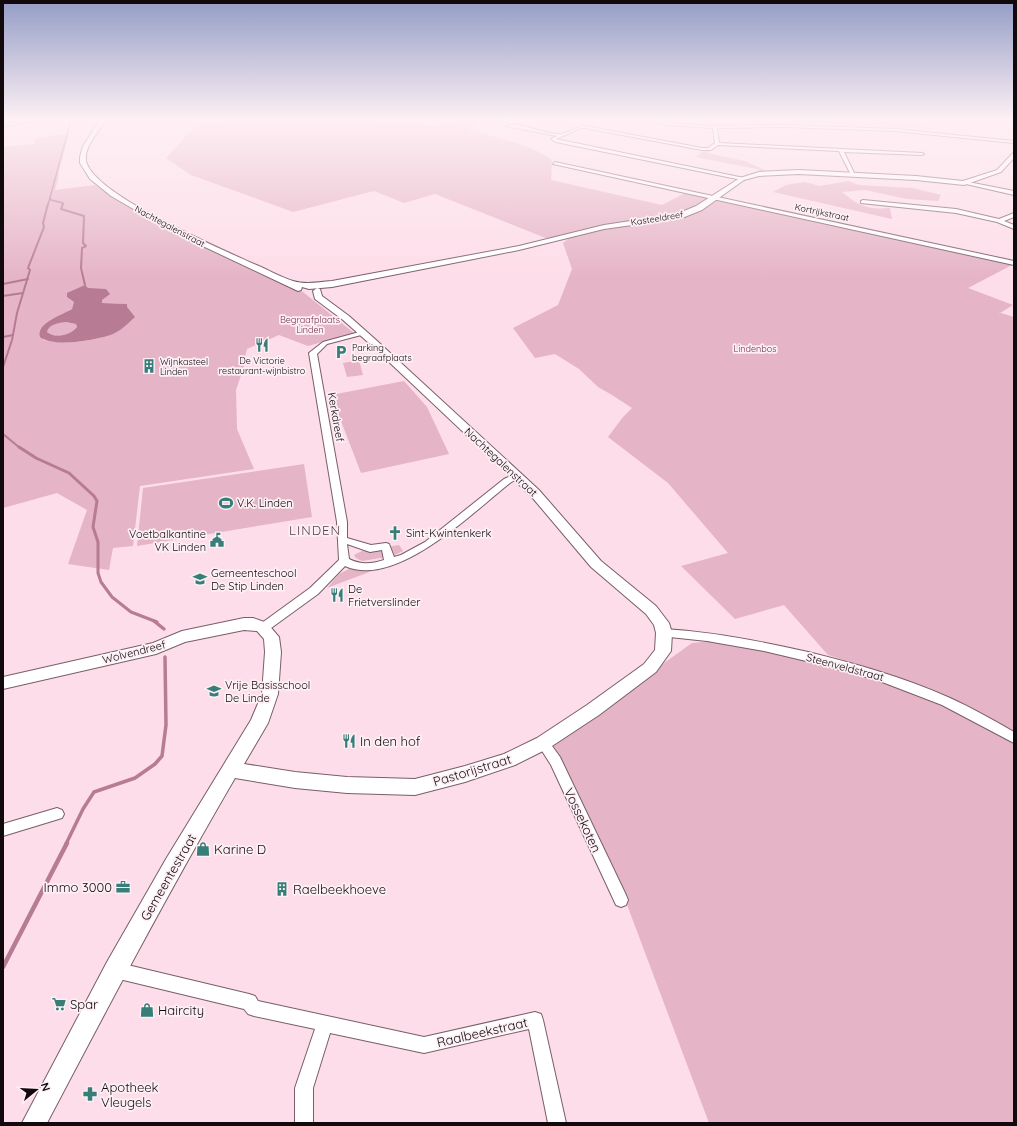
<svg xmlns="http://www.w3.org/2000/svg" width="1017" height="1126" font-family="Quicksand,sans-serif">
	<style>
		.green { fill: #e5b4c6; fill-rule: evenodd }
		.water { fill: #b77b93; fill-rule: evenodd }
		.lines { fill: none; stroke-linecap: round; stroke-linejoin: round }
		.stream-far4 { stroke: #b77b93; stroke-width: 1.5 }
		.stream-far3 { stroke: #b77b93; stroke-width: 2 }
		.stream-far2 { stroke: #b77b93; stroke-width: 3 }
		.stream-far1 { stroke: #b77b93; stroke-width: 3.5 }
		.stream { stroke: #b77b93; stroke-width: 4.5 }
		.street-casing { stroke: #785e68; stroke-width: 2 }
		.secondary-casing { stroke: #785e68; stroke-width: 2 }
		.street { fill: #fff; fill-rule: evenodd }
		.secondary { fill: #fff; fill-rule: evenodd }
		.labels { text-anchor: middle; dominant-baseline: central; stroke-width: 3.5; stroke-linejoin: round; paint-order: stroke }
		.far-street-label { font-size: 9px; fill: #12090c; stroke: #fdf0f5 }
		.far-park-label { font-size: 9px; fill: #732a4c; stroke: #fdf0f5 }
		.far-poi-label { font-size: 9px; fill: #12090c; stroke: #fdf0f5; text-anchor: start }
		.street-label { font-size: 11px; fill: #12090c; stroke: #fdf0f5 }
		.poi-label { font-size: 11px; fill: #12090c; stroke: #fdf0f5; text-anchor: start }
		.quarter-label { font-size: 13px; letter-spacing: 1px; fill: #5a414b; stroke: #fdf0f5 }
		.near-poi-label { font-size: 13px; fill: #12090c; stroke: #fdf0f5; text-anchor: start }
		.near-street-label { font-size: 13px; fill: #12090c; stroke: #fdf0f5 }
	</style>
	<rect width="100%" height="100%" fill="#fddde9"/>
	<g class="green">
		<path d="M 234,120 L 347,120 L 439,126 L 462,120 L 486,120 L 468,130 C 496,138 528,143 552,160 L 551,180 L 662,205 L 687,192 L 1014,264 L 968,288 L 1013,305 L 997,315 L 1001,313 L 1014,317 L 1014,734 L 884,673 L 828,655 L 784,605 L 735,619 L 681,566 L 728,553 L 668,483 L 608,437 L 623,417 L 632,408 L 612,395 L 598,387 L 579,369 L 555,354 L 535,358 L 513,328 L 558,305 L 572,269 L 563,243 L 569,238 L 548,239 L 435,194 L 404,203 L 374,191 L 293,212 L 191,175 L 166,158 L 195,126 Z"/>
		<path d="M 786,120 L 911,120 L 935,130 L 879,125 L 791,123 Z"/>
		<path d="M 66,134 L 69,135 L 59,170 L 58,180 L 55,190 L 95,185 L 125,205 L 188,239 L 303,292 L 354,333 L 308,346 L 279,335 L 247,349 L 244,361 L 244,366 L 236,390 L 237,429 L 254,469 L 140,486 L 133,546 L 113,548 L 109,570 L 68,564 L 87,510 L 57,493 L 3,508 L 3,147 L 35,144 L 35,138 ZM 67,297 L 102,300 L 102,303 L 127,304 L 119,330 C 96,342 68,345 43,340 L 50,320 L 72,309 L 74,302 Z"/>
		<path d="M 705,150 L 710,150 L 708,153 L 745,161 L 767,171 L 762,172 L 757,169 L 695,157 Z"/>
		<path d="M 848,181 L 859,185 L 913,188 L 941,195 L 938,201 L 907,199 L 865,190 L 842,192 C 859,206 868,210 890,208 L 892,219 L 773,192 L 786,185 L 805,182 L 820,186 Z"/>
		<path d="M 66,322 L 76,324 L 77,327 C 71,335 55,339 47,332 C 49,324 59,323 66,322 Z"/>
		<path d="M 359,360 L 363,375 L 347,377 L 343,363 Z"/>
		<path d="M 404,381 L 427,407 L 449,454 L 361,473 L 331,395 Z"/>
		<path d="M 304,464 L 312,517 L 137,546 L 143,488 Z"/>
		<path d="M 399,545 L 403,551 L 393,556 L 362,561 L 356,558 L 354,555 L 362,551 Z"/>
		<path d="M 349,569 L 372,571 L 327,588 L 339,574 Z"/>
		<path d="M 714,641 L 752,648 L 877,678 L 966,716 L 1014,744 L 1014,1123 L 709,1123 L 617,878 L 551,744 L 692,643 Z"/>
	</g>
	<path class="water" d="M 85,285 L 88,288 L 106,289 L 110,294 L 102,300 L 102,303 L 127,304 L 127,307 L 135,317 C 128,323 122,330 113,334 C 97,340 54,348 40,337 C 36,323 62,315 72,309 L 74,302 L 67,297 L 67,293 ZM 66,322 L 76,324 L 77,327 C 71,335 55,339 47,332 C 49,324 59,323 66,322 Z"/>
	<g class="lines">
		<g class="stream-far4">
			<path d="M 50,198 L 51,200 L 63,203 L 62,205"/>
			<path d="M 48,205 L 71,120"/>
		</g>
		<g class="stream-far3">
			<path d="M 63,204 L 61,209 L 84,216 L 83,243 L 86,246 L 82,248 L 81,268 L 85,285"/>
			<path d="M 3,284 L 28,279"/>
			<path d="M 3,296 L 23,293"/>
			<path d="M 3,337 L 13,335"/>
			<path d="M 3,367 L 12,340 L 17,313 L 30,270 L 28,268 L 44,227 L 43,223 L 48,204"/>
			<path d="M 3,434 L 20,448"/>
		</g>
		<path class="stream-far2" d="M 19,447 L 36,458 L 69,473 L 94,496 L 97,501 L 93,527 L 98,542 L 98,573 L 101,582 L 112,597 L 131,612 L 157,622"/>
		<g class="stream-far1">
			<path d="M 154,621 L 164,629"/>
			<path d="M 66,844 L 83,809 L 94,792 L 135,778 L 155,764 L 162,756 L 166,725 L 165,657"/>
		</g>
		<path class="stream" d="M 3,967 L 67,843"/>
		<defs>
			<g id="street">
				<path d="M 27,120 L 39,120 L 3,127 L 3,125 Z"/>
				<path d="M 643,120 L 703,126 L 785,125 L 895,129 L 1014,141 L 1014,143 L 895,131 L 785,127 L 717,128 L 719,143 L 922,153 L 924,154 L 922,155 L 844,152 L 855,175 L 853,176 L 851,175 L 839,151 L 718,145 L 711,150 L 702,150 L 585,128 L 581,128 L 556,139 L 744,178 L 742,180 L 556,142 L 551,139 L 557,136 L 506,126 C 519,120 547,136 561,134 C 570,133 576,126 585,126 L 702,148 L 708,148 L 715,143 L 713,128 L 667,125 Z"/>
				<path d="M 555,162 L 1014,261 L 1014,265 L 553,164 Z"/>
				<path d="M 968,182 L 1014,191 L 1014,195 L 966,184 Z"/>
				<path d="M 863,200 L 956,209 L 999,219 L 1014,213 L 1014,217 L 1004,221 L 1014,225 L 1014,229 L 997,222 L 956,213 L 861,203 L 861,201 Z"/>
				<path d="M 363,331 L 365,332 L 365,334 L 327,344 L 317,354 L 347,522 L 347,538 L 371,545 L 386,543 L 389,544 L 394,557 L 401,555 L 425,542 L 504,479 L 517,473 L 521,476 L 510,483 C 472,513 396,589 345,566 L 318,594 L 267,631 L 259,631 L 258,628 L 259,625 L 310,588 L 339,560 L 337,522 L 309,353 L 323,342 ZM 347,544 L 370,552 L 382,550 L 384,560 C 371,564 361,565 349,559 Z"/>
				<path d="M 664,629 C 713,632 760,641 808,652 C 856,664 904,677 950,698 C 972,708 993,720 1014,732 L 1014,743 L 942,705 L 877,680 L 819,664 L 764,651 L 707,641 L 660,636 L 659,633 L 660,630 Z"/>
				<path d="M 543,738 L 547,739 L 560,757 L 626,895 L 628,900 L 626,905 L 621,907 L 616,905 L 551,765 L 537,743 L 539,739 Z"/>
				<path d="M 57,808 L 62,810 L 64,814 L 62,818 L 3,836 L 3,824 Z"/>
				<path d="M 115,962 L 249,994 L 255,996 L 258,1001 L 424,1037 L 535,1012 L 541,1014 L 543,1020 L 566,1123 L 548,1123 L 529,1029 L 424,1053 L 330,1033 L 313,1088 L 313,1123 L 295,1123 L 295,1088 L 315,1029 L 254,1016 L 248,1014 L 244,1009 L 115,978 L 110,975 L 107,970 L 110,965 Z"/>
			</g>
			<g id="secondary">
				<path d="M 100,120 L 106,120 C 99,131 81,150 87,164 C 100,197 219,248 254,264 C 267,269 280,277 293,281 C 306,285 319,282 332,281 L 519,246 L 604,225 L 677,214 L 696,206 L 740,178 L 759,172 L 799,170 L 916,176 L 963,181 L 997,170 L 1014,152 L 1014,158 L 1001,172 L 964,185 L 916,180 L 799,174 L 759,176 L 744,180 L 702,210 L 682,218 L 604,229 L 519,250 L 332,287 L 309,289 L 302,287 L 301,290 L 298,291 L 173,232 L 111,196 L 90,179 L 80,163 L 80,157 L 83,146 Z"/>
				<path d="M 317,288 L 320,289 L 322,296 L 349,316 L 376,340 L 539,490 L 601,561 L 656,606 L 669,623 L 672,633 L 671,651 L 656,672 L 599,715 L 549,748 L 515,765 L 465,782 L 415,795 L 347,793 L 295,788 L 235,778 C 169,891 108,1007 47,1123 L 22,1123 L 107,962 L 166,859 L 251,720 L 262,694 L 265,652 L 264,639 L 257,631 L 244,630 L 185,642 L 156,654 L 3,689 L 3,677 L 153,643 L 182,631 L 244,618 L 253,618 L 267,623 L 279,637 L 281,652 L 278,694 L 268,723 L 244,764 L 295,772 L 347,777 L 415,779 L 465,766 L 504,754 L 537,738 L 587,705 L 644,664 L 655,650 L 656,633 L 654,625 L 646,614 L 591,567 L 531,496 L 370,344 L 343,320 L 315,299 L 313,291 Z"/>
			</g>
		</defs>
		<use href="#street" class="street-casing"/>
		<use href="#secondary" class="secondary-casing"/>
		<use href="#street" class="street"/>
		<use href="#secondary" class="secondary"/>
	</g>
	<linearGradient id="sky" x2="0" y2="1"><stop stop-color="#949dc6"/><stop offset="0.43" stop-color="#fef0f5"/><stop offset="1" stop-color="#fef0f5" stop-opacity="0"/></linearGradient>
	<rect width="1017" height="278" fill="url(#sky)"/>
	<defs>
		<symbol id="restaurant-bare" viewBox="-9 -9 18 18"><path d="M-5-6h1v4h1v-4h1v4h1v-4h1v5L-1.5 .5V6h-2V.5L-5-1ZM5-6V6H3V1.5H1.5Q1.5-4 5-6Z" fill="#377e78" stroke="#fdf0f5" stroke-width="2.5" paint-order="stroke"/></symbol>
		<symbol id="parking-bare" viewBox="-9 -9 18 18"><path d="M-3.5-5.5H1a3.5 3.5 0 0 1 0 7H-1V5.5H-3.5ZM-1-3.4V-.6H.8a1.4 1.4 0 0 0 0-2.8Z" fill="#377e78" stroke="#fdf0f5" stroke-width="2.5" paint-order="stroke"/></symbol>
		<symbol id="building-bare" viewBox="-9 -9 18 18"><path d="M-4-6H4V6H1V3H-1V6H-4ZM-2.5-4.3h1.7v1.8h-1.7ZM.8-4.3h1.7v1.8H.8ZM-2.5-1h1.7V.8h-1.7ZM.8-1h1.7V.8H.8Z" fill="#377e78" stroke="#fdf0f5" stroke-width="2.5" paint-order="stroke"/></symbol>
		<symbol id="stadium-bare" viewBox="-9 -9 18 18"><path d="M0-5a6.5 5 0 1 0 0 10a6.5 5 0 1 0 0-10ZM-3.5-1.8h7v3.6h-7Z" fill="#377e78" stroke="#fdf0f5" stroke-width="2.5" paint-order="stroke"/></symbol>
		<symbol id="church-bare" viewBox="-9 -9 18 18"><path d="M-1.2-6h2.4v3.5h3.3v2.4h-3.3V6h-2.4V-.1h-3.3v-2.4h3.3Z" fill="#377e78" stroke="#fdf0f5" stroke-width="2.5" paint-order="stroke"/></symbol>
		<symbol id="civic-bare" viewBox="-9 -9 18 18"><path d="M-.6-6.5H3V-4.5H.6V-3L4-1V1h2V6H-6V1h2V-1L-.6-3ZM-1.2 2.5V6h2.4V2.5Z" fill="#377e78" stroke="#fdf0f5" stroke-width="2.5" paint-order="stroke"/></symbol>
		<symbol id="school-bare" viewBox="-9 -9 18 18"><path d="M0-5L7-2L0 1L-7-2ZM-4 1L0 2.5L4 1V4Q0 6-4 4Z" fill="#377e78" stroke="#fdf0f5" stroke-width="2.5" paint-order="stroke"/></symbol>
		<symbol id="shop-bare" viewBox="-9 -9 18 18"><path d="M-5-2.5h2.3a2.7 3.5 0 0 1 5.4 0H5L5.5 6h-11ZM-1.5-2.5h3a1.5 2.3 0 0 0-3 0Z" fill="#377e78" stroke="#fdf0f5" stroke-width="2.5" paint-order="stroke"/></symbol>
		<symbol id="office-bare" viewBox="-9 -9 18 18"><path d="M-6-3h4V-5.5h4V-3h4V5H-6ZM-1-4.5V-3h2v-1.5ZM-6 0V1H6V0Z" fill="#377e78" stroke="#fdf0f5" stroke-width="2.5" paint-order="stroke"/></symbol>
		<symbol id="supermarket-bare" viewBox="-9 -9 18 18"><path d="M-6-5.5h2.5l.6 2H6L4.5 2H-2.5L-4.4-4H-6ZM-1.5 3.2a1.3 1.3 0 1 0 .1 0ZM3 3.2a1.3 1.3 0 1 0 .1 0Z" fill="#377e78" stroke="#fdf0f5" stroke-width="2.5" paint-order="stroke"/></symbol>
		<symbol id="pharmacy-bare" viewBox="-9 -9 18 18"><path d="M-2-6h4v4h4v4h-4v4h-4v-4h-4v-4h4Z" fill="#377e78" stroke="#fdf0f5" stroke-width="2.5" paint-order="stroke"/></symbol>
	</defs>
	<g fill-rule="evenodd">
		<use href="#restaurant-bare" x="252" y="335" width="20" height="20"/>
		<use href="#parking-bare" x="331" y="342" width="20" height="20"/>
		<use href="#building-bare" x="139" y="356" width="20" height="20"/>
		<use href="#stadium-bare" x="216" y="493" width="20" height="20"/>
		<use href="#church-bare" x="385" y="523" width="20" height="20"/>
		<use href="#civic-bare" x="207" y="530" width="20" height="20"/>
		<use href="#school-bare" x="190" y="569" width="20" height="20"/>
		<use href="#restaurant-bare" x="327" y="585" width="20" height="20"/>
		<use href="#school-bare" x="204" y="681" width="20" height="20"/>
		<use href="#restaurant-bare" x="339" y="731" width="20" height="20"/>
		<use href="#shop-bare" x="193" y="839" width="20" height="20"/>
		<use href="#office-bare" x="113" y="877" width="20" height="20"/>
		<use href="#building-bare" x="272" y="879" width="20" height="20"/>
		<use href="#supermarket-bare" x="49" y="994" width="20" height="20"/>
		<use href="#shop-bare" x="137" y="1000" width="20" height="20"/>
		<use href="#pharmacy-bare" x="80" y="1084" width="20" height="20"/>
	</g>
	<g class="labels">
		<g class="far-street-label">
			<text transform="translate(822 212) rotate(12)">Kortrijkstraat</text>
			<text transform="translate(657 218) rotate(-9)">Kasteeldreef</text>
			<text transform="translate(170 226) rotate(28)">Nachtegalenstraat</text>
		</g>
		<g class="far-park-label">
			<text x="310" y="319">Begraafplaats<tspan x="310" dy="10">Linden</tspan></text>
			<text x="755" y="348">Lindenbos</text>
		</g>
		<g class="far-poi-label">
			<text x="352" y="347">Parking<tspan x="352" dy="10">begraafplaats</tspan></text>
			<text x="262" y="360" text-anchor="middle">De Victorie<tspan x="262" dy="10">restaurant-wijnbistro</tspan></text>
			<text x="160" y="361">Wijnkasteel<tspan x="160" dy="10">Linden</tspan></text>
		</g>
		<g class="street-label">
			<text transform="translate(336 417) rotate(80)">Kerkdreef</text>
			<text transform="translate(501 462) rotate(43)">Nachtegalenstraat</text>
			<text transform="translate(134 652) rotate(-14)">Wolvendreef</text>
			<text transform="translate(845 667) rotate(15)">Steenveldstraat</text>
		</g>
		<g class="poi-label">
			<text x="237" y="503">V.K. Linden</text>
			<text x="406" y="533">Sint-Kwintenkerk</text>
			<text x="206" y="534" text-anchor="end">Voetbalkantine<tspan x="206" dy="13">VK Linden</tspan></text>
			<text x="211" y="573">Gemeenteschool<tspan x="211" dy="13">De Stip Linden</tspan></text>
			<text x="348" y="589">De<tspan x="348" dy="13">Frietverslinder</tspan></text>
			<text x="225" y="685">Vrije Basisschool<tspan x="225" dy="13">De Linde</tspan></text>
		</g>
		<g class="quarter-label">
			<text x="315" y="530">LINDEN</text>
		</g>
		<g class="near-poi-label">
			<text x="360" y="741">In den hof</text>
			<text x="214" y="849">Karine D</text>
			<text x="112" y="887" text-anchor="end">Immo 3000</text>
			<text x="293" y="889">Raelbeekhoeve</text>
			<text x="70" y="1004">Spar</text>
			<text x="158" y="1010">Haircity</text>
			<text x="101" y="1087">Apotheek<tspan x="101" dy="15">Vleugels</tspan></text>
		</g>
		<g class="near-street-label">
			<text transform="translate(472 770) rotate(-17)">Pastorijstraat</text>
			<text transform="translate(583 820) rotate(65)">Vossekoten</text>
			<text transform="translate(168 877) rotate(-60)">Gemeentestraat</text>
			<text transform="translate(482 1032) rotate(-13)">Raalbeekstraat</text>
		</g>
	</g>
	<rect width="1017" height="1126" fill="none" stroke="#12090c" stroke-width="8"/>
	<g transform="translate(36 1090) rotate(72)" stroke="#fdf0f5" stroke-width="3" paint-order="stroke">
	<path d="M0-3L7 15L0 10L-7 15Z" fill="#12090c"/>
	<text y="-6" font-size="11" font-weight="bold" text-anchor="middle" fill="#12090c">N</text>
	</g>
</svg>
